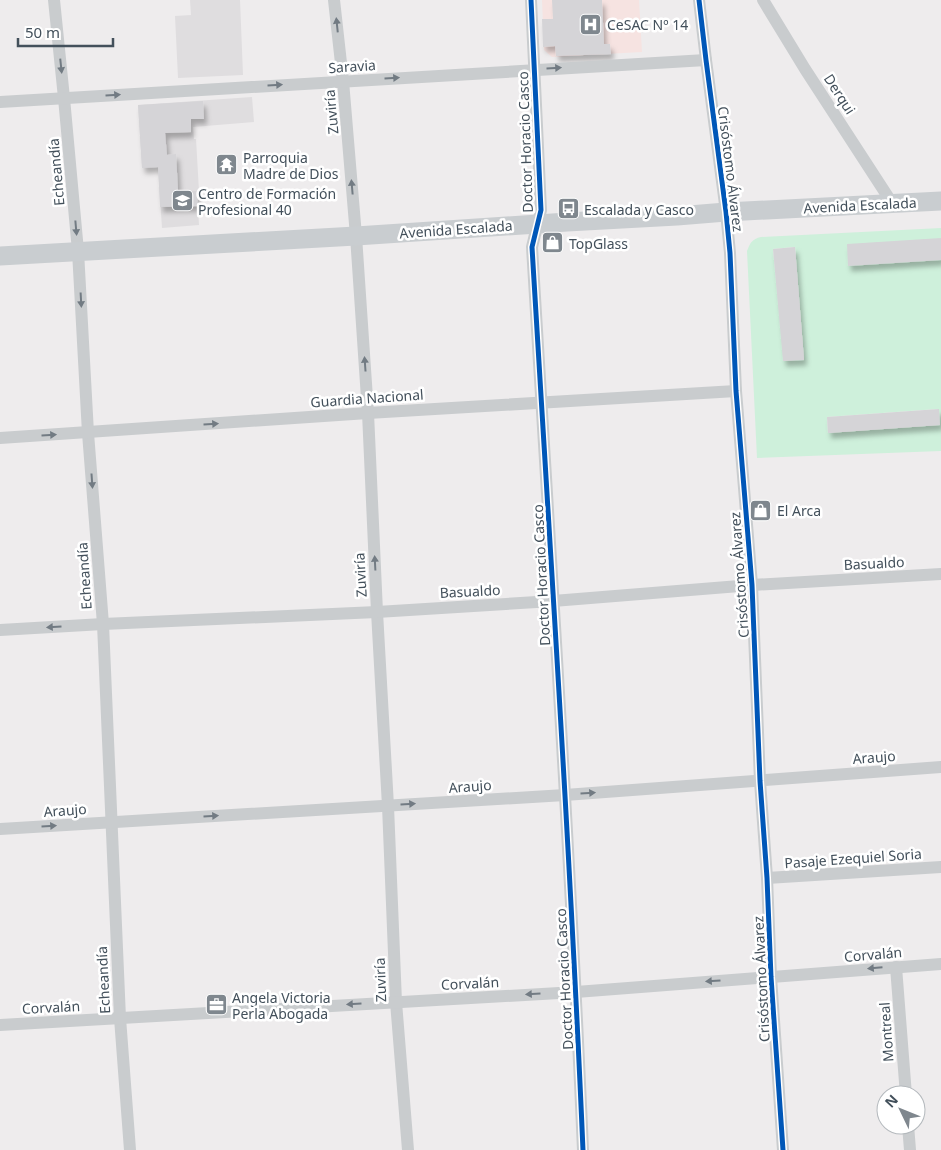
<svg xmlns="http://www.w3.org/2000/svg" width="941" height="1150" font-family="'Noto Sans',sans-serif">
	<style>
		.education { fill: #dfdddf }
		.medical { fill: #f6e3e1 }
		.green { fill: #cef0db; fill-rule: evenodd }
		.building { fill: #d5d4d7; filter: url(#shadow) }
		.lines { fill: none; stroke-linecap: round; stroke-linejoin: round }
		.street { stroke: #c9ccce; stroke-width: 12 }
		.secondary { stroke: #c9cdd0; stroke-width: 19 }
		.cycleway-casing { stroke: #fff; stroke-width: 8 }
		.cycleway { stroke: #0057b8; stroke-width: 5 }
		.oneway { fill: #727b83 }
		.labels { text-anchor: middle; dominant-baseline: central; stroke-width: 5; stroke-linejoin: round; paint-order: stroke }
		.poi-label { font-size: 14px; fill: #43505b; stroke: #fff; text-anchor: start }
		.street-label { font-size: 14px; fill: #43505b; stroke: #fff }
	</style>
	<defs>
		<filter id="shadow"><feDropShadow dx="3" dy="5.5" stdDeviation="2.5" flood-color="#0004"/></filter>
	</defs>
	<rect width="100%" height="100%" fill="#eeeced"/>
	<g class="education">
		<path d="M 190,0 L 240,0 L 243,75 L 178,78 L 175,16 L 191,15 Z"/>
		<path d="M 252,97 L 254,122 L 193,127 L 194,139 L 196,139 L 199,191 L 197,191 L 199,225 L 162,228 L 158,167 L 142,168 L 138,105 Z"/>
	</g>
	<path class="medical" d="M 542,0 L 639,0 L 642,52 L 552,57 L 544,50 Z"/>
	<path class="green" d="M 941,228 L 941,451 L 757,458 L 747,251 C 750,243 752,239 761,237 ZM 795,247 L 804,359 L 784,361 L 773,249 ZM 938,409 L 939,425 L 828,433 L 827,417 Z"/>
	<g class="building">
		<path d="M 552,0 L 602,0 L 604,44 L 610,44 L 611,54 L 556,56 L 555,46 L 543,47 L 542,19 L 553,19 Z"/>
		<path d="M 203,101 L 204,119 L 191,119 L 191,132 L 165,133 L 167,155 L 176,154 L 178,190 L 181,190 L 181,192 L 197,191 L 198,206 L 160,207 L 158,167 L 142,168 L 138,105 Z"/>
		<path d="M 941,238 L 941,260 L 848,266 L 847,244 Z"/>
		<path d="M 795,247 L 804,360 L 783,361 L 773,249 Z"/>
		<path d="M 939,409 L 940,425 L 828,433 L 827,417 Z"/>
	</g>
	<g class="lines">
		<g class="street">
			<path d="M 54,0 L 64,98 L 78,251 L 88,433 L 103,624 L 120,1018 L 130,1150"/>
			<path d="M 334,0 L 343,81 L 356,236 L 368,413 L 377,612 L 388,806 L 396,1002 L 408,1150"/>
			<path d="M 531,0 L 541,210 L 532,247 C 550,548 570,849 583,1150"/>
			<path d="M 699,0 L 706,60 L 726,212 L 730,253 L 736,391 L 752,585 L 760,781 L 767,878 L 771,977 L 783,1150"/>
			<path d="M 763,0 L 805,69 L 892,203"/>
			<path d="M 0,102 L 706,60"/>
			<path d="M 0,438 L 368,413 L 736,391"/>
			<path d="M 0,630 L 103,624 L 377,612 L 553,601 L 752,585 L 941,574"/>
			<path d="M 0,829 L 565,795 L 941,767"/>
			<path d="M 767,878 L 941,867"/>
			<path d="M 896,967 L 906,1095"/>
			<path d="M 0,1025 L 576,992 L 941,964"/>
			<path d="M 908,1125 L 910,1150"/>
		</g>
		<path class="secondary" d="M 0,256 L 356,236 L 567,222 L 677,216 L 726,212 L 941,201"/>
		<defs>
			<g id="cycleway">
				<path d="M 531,0 L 541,210 L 532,247 C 550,548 570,849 583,1150"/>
				<path d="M 699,0 L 706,60 L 726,212 L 730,253 L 736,391 L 752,585 L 760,781 L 767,878 L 771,977 L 783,1150"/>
			</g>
		</defs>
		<use href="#cycleway" class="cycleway-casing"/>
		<use href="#cycleway" class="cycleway"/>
	</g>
	<defs><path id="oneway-solid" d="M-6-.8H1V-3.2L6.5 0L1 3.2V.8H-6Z" transform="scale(1.25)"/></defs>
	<g class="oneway">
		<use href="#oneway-solid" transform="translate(337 25) rotate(-96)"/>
		<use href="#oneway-solid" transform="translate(61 66) rotate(84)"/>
		<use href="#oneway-solid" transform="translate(554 68) rotate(-3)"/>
		<use href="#oneway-solid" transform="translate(392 78) rotate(-4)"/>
		<use href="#oneway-solid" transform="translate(275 85) rotate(-4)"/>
		<use href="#oneway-solid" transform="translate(113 95) rotate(-4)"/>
		<use href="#oneway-solid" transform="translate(352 187) rotate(-95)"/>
		<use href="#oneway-solid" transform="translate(76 228) rotate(85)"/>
		<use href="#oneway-solid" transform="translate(81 300) rotate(87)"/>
		<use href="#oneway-solid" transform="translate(365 364) rotate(-94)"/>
		<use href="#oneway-solid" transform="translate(211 424) rotate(-4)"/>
		<use href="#oneway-solid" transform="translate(49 435) rotate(-3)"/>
		<use href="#oneway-solid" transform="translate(92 481) rotate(86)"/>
		<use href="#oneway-solid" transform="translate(375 563) rotate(-93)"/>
		<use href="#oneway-solid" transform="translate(54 627) rotate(177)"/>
		<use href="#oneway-solid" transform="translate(588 793) rotate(-4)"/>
		<use href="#oneway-solid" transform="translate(408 804) rotate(-4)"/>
		<use href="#oneway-solid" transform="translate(211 816) rotate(-3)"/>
		<use href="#oneway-solid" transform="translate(49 826) rotate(-4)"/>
		<use href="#oneway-solid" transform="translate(875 968) rotate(175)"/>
		<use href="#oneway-solid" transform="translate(713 981) rotate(176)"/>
		<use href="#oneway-solid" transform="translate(533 994) rotate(177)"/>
		<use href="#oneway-solid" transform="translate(354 1004) rotate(177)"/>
	</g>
	<defs>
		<symbol id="hospital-square" viewBox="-11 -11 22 22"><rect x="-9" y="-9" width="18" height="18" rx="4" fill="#7f878e" stroke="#fff"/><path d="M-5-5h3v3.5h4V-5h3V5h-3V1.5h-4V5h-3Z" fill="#fff"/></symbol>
		<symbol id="temple-square" viewBox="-11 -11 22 22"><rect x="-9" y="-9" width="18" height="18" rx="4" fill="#7f878e" stroke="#fff"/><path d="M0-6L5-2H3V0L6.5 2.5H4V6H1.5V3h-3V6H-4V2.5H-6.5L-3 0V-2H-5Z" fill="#fff"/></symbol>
		<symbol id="school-square" viewBox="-11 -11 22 22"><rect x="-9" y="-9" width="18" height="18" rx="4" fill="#7f878e" stroke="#fff"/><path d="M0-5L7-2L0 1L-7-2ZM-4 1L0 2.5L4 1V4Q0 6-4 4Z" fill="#fff"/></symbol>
		<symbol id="bus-square" viewBox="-11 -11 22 22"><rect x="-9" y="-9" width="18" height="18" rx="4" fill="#7f878e" stroke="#fff"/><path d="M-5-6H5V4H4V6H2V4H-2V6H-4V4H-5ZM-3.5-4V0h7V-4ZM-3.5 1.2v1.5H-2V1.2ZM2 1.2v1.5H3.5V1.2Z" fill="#fff"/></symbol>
		<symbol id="shop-square" viewBox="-11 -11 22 22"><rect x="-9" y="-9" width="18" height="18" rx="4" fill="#7f878e" stroke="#fff"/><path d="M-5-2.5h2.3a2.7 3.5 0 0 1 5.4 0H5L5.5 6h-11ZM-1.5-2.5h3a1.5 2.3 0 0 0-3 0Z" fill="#fff"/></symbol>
		<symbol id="office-square" viewBox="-11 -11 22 22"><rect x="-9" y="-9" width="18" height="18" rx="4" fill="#7f878e" stroke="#fff"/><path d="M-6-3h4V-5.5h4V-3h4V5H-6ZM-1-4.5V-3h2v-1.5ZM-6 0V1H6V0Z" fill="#fff"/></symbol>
	</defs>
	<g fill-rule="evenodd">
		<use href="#hospital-square" x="578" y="12" width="25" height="25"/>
		<use href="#temple-square" x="214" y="152" width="25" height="25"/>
		<use href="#school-square" x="170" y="188" width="25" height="25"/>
		<use href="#bus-square" x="556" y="196" width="25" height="25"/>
		<use href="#shop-square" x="540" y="230" width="25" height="25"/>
		<use href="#shop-square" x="748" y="498" width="25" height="25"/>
		<use href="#office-square" x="204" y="992" width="25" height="25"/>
	</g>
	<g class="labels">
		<g class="poi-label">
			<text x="607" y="24">CeSAC Nº 14</text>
			<text x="243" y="157">Parroquia<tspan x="243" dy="16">Madre de Dios</tspan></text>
			<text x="198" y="193">Centro de Formación<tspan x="198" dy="16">Profesional 40</tspan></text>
			<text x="584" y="209">Escalada y Casco</text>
			<text x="569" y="243">TopGlass</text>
			<text x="777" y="510">El Arca</text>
			<text x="232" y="997">Angela Victoria<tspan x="232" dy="16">Perla Abogada</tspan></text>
		</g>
		<g class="street-label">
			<text transform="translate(352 66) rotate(-4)">Saravia</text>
			<text transform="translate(840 94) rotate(57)">Derqui</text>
			<text transform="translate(331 112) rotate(-95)">Zuviría</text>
			<text transform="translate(525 142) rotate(-92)">Doctor Horacio Casco</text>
			<text transform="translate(731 169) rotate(83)">Crisóstomo Álvarez</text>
			<text transform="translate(56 172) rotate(-95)">Echeandía</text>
			<text transform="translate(860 205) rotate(-3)">Avenida Escalada</text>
			<text transform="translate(456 229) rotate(-4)">Avenida Escalada</text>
			<text transform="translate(367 398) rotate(-4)">Guardia Nacional</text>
			<text transform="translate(874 563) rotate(-3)">Basualdo</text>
			<text transform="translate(360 575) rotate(-93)">Zuviría</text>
			<text transform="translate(541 575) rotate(-93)">Doctor Horacio Casco</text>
			<text transform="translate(739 575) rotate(-94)">Crisóstomo Álvarez</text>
			<text transform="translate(84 576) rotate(-94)">Echeandía</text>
			<text transform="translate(470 591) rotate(-3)">Basualdo</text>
			<text transform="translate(874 757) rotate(-4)">Araujo</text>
			<text transform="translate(470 786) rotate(-4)">Araujo</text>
			<text transform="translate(65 810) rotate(-4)">Araujo</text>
			<text transform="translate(853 858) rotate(-4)">Pasaje Ezequiel Soria</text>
			<text transform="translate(873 954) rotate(-5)">Corvalán</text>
			<text transform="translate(564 979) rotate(-93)">Doctor Horacio Casco</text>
			<text transform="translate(761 979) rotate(-93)">Crisóstomo Álvarez</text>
			<text transform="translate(103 980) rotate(-93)">Echeandía</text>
			<text transform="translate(380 980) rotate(-92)">Zuviría</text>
			<text transform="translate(470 983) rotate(-3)">Corvalán</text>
			<text transform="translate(51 1007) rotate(-3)">Corvalán</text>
			<text transform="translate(886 1032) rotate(-94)">Montreal</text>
		</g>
	</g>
	<g transform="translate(901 1110) rotate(313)"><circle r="24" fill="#ffffff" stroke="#b4b9bd"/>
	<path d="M0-4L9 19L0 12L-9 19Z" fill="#7f878e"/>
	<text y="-8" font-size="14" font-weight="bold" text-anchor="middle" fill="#43505b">N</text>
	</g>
	<path d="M18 38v8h95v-8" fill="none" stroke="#43505b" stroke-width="2.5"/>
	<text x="25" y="38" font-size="15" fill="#43505b" stroke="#ffffff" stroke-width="4" paint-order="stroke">50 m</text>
</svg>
